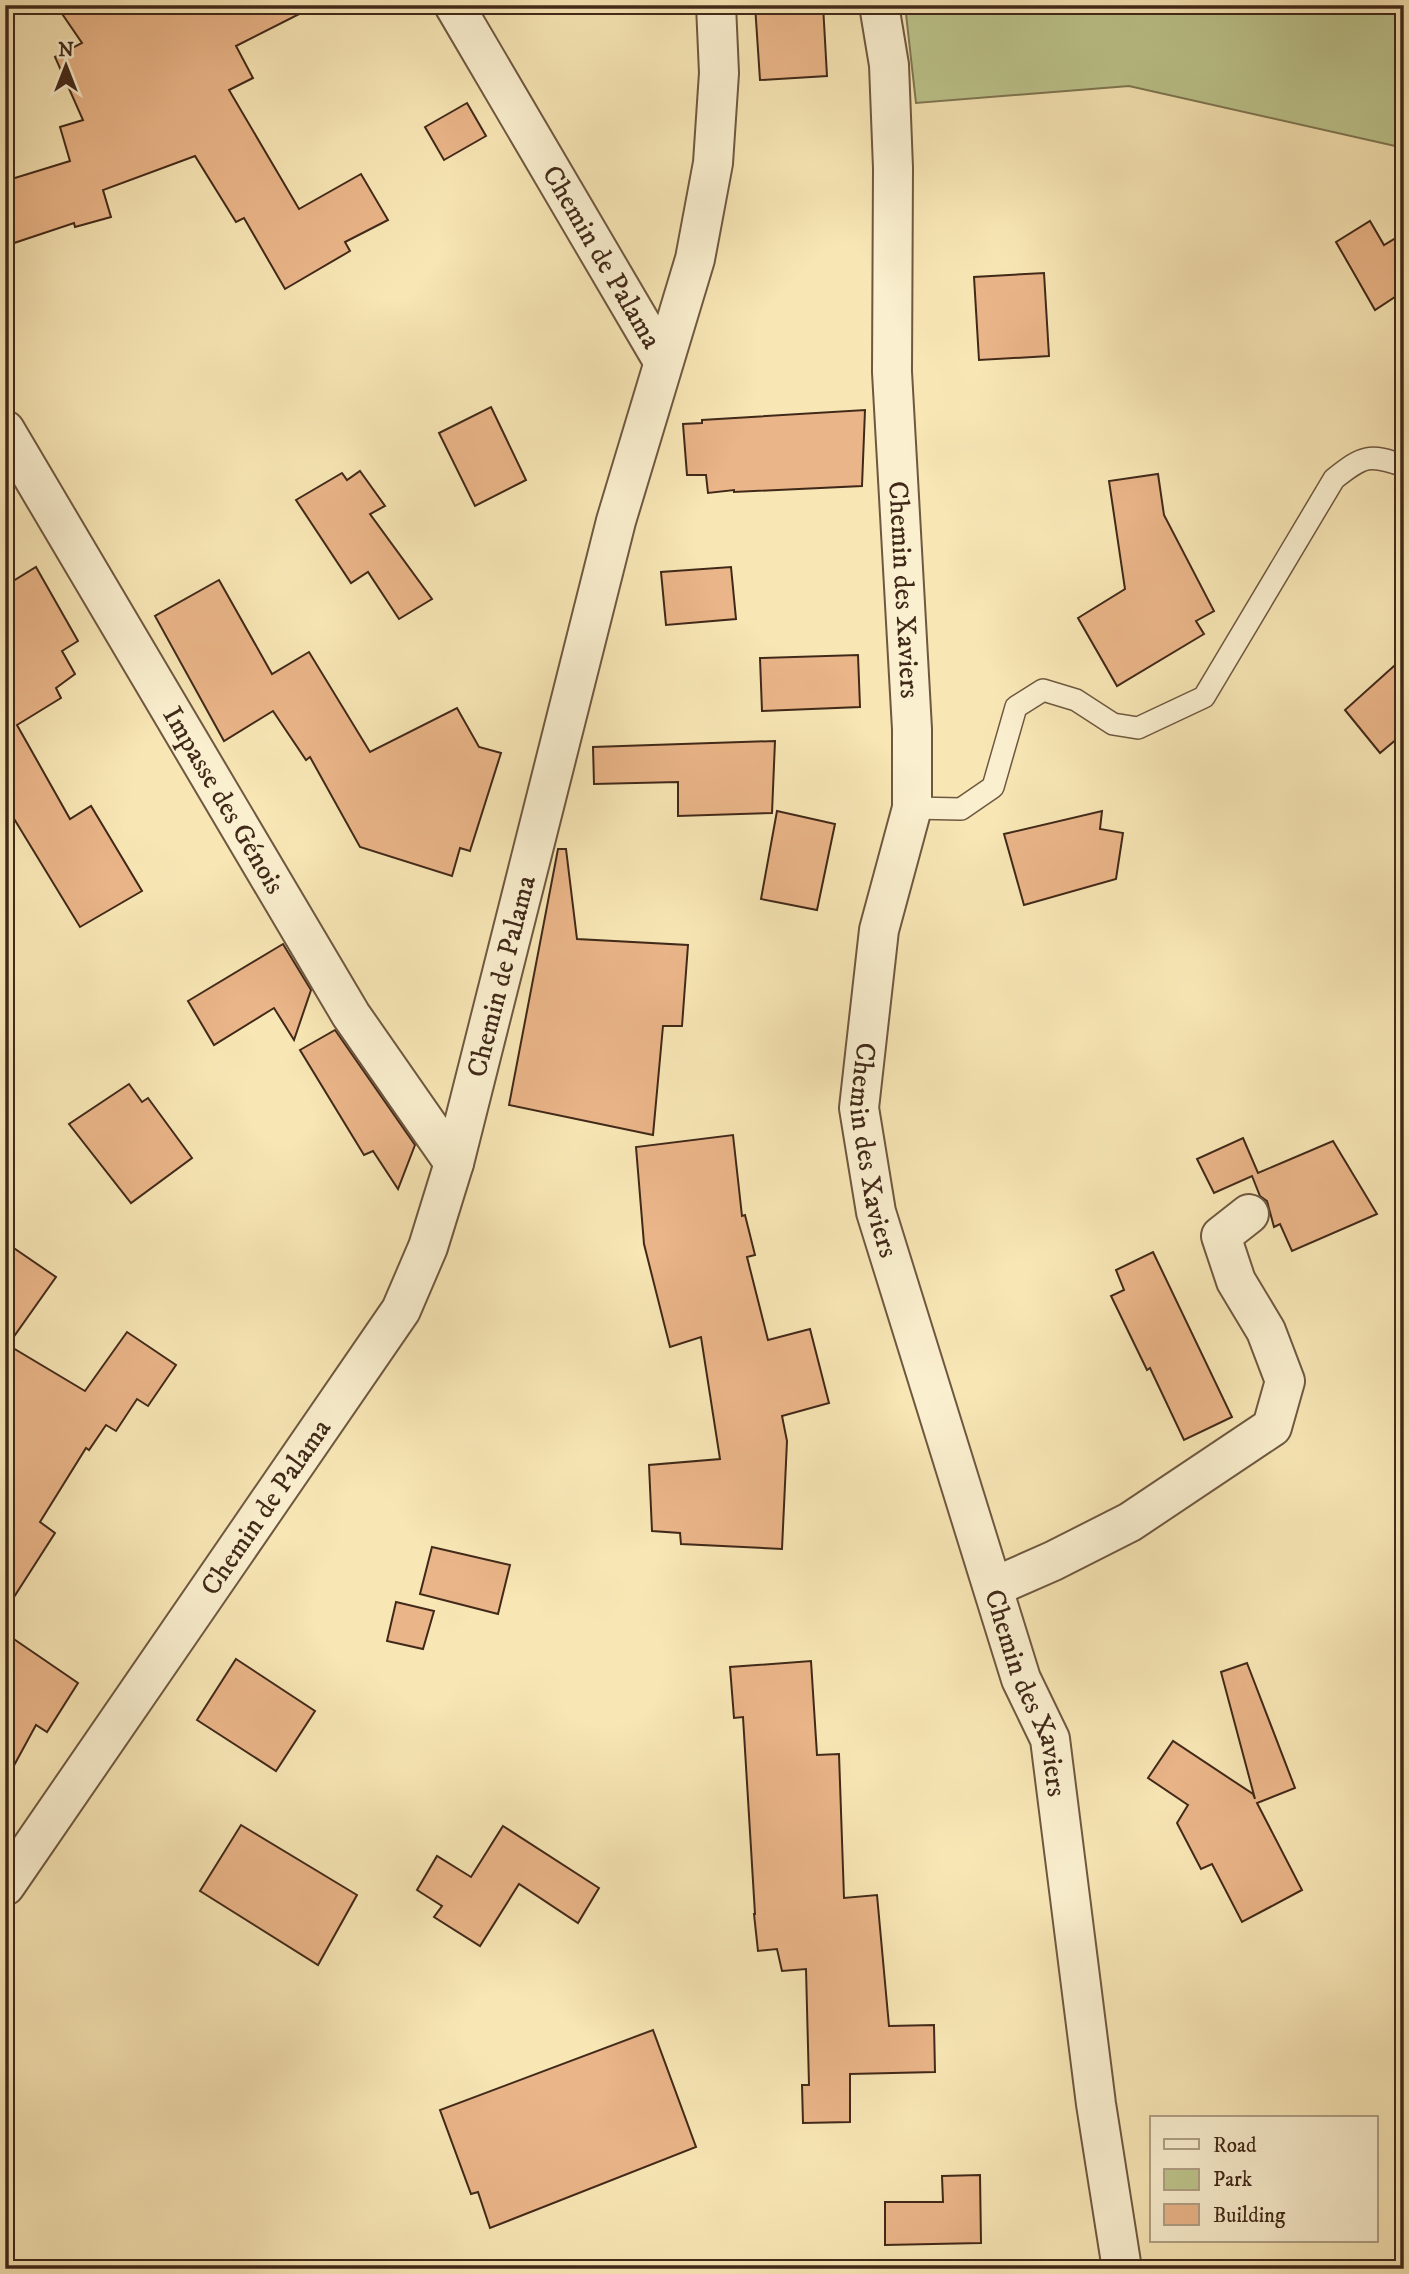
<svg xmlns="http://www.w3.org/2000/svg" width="1409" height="2274" font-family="'IM FELL DW Pica',serif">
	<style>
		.green { fill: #bdc58d; stroke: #7f7753; stroke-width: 2 }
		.building { fill: #eab588; stroke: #412919; stroke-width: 2 }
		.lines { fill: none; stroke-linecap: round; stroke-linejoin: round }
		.lane-casing { stroke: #6f5840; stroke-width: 24 }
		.street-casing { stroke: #6f5840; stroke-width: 42 }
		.lane { stroke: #faefcf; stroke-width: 21 }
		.street { stroke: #faefcf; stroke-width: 38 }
		.labels { text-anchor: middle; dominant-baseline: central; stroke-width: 7; stroke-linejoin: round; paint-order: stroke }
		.street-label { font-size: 28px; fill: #412919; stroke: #faefcf }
	</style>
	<rect width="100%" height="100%" fill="#f8e6b5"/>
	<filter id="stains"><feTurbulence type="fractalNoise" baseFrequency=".00286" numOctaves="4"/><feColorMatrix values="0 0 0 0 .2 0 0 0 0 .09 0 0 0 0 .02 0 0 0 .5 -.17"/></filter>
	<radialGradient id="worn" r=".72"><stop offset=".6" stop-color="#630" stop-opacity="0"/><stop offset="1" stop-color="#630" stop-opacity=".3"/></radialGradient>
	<path class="green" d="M 905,5 L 1404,5 L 1404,148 L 1129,86 L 916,103 Z"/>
	<g class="building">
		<path d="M 56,5 L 317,5 L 236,46 L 253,78 L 229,90 L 299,209 L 361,174 L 388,220 L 345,242 L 350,251 L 285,289 L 244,218 L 236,222 L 195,156 L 103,190 L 111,217 L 75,227 L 74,223 L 5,246 L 5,181 L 70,161 L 60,127 L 83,120 L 55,57 L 82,43 Z"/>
		<path d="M 755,5 L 823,5 L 827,76 L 760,80 Z"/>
		<path d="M 467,103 L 486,136 L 444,160 L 425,127 Z"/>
		<path d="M 1370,221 L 1384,245 L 1404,233 L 1404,291 L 1375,310 L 1336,242 Z"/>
		<path d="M 1044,273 L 1049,356 L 979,360 L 974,277 Z"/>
		<path d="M 491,407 L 526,480 L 475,506 L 439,433 Z"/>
		<path d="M 865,410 L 862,486 L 734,492 L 734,490 L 708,493 L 706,475 L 687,475 L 683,424 L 702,423 L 702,420 Z"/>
		<path d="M 360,471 L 385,506 L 370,514 L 432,599 L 399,619 L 368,572 L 351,583 L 296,500 L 342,473 L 347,480 Z"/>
		<path d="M 1158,474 L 1164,515 L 1214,611 L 1196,621 L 1204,634 L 1117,686 L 1078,618 L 1125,589 L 1109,481 Z"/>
		<path d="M 36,567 L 78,641 L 62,651 L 75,674 L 56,688 L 61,698 L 17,725 L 70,819 L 91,806 L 142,891 L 80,927 L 5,804 L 5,586 Z"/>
		<path d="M 731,567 L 736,619 L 666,625 L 661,572 Z"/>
		<path d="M 219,580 L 272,674 L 309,652 L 370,752 L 457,708 L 479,747 L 501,753 L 470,851 L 460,848 L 452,876 L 360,847 L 310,757 L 306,760 L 273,711 L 224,741 L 155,616 Z"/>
		<path d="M 858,655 L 860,707 L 762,711 L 760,658 Z"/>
		<path d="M 1404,657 L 1404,733 L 1380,753 L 1345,710 Z"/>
		<path d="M 775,741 L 772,813 L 678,816 L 678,782 L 594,784 L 593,747 Z"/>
		<path d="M 777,811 L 835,824 L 817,910 L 761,899 Z"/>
		<path d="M 1102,811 L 1100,829 L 1123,833 L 1116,879 L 1024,905 L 1004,834 Z"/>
		<path d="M 558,849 L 566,849 L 577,939 L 688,945 L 682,1026 L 663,1026 L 653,1135 L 509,1105 Z"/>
		<path d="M 283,944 L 311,990 L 294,1040 L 274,1008 L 214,1045 L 188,1001 Z"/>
		<path d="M 335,1030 L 415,1145 L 398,1189 L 373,1151 L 364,1155 L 300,1050 Z"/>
		<path d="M 129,1084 L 142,1102 L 148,1098 L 192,1158 L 131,1203 L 69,1124 Z"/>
		<path d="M 733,1135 L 742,1216 L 745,1215 L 755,1255 L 747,1257 L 768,1340 L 810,1329 L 829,1403 L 782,1416 L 787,1441 L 782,1549 L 681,1544 L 680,1533 L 652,1531 L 649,1465 L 720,1459 L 701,1337 L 670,1347 L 644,1244 L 636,1147 Z"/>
		<path d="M 1243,1138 L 1258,1173 L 1333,1141 L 1377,1214 L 1292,1251 L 1280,1224 L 1274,1227 L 1267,1201 L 1260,1196 L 1252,1176 L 1214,1193 L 1197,1159 Z"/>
		<path d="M 5,1242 L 56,1277 L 8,1345 L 85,1391 L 127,1332 L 176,1365 L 148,1406 L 137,1399 L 116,1431 L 106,1425 L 89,1450 L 86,1448 L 40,1522 L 55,1533 L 5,1611 Z"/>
		<path d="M 1153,1252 L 1232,1417 L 1184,1440 L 1150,1368 L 1147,1370 L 1111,1296 L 1124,1290 L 1116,1270 Z"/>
		<path d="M 432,1547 L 510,1565 L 498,1614 L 420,1594 Z"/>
		<path d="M 396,1602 L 434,1611 L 423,1649 L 387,1641 Z"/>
		<path d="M 5,1633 L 78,1683 L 47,1732 L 36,1725 L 5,1782 Z"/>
		<path d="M 236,1659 L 315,1711 L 276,1771 L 197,1720 Z"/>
		<path d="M 811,1661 L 817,1755 L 839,1754 L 844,1898 L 877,1895 L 889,2026 L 934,2025 L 935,2072 L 850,2074 L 850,2122 L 803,2123 L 802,2085 L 809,2085 L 806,1969 L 782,1971 L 777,1949 L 758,1951 L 754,1914 L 755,1914 L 743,1717 L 734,1718 L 730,1667 Z"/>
		<path d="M 1247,1663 L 1295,1788 L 1257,1803 L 1302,1890 L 1242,1922 L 1212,1864 L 1201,1869 L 1177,1823 L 1188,1805 L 1148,1778 L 1173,1741 L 1253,1794 L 1255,1799 L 1221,1672 Z"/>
		<path d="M 241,1825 L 357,1895 L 318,1965 L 200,1891 Z"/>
		<path d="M 503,1826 L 599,1888 L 578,1923 L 519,1884 L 480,1946 L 434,1917 L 442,1906 L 417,1890 L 437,1856 L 471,1877 Z"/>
		<path d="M 653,2030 L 696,2147 L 490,2228 L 478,2192 L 471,2194 L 440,2110 Z"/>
		<path d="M 980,2175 L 981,2243 L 885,2245 L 885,2202 L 943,2202 L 942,2176 Z"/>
	</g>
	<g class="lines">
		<defs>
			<path id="lane" d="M 912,808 L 961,809 L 993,787 L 1016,707 L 1043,690 L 1076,700 L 1113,724 L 1138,728 L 1204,697 L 1334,479 C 1363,456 1369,453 1404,466"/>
			<g id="street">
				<path id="s1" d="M 454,5 L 663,361"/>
				<path id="s2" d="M 879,5 L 889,65 L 893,168 L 892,372 L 912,729 L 912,808 L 879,930 L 859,1108 L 876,1212 L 1021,1679 L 1050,1739 L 1096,2104 L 1122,2269"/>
				<path id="s3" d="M 5,430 L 351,1015 L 454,1163"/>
				<path d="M 994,1587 L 1053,1561 L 1130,1522 L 1272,1427 L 1285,1381 L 1266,1331 L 1236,1281 L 1221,1236 L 1249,1214"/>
				<path id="s4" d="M 5,1886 L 401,1310 L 428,1247 L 454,1163 L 616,521 L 695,259 L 713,163 L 719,73 L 716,5"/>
			</g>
		</defs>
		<use href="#lane" class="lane-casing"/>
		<use href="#street" class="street-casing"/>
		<use href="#lane" class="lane"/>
		<use href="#street" class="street"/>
	</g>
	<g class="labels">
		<g class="street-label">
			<text stroke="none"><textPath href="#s1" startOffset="292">Chemin de Palama</textPath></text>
			<text stroke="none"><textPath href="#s2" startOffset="586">Chemin des Xaviers</textPath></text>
			<text stroke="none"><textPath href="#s3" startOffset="430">Impasse des Génois</textPath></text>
			<text stroke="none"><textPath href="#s4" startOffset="1048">Chemin de Palama</textPath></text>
			<text stroke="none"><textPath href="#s2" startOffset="1153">Chemin des Xaviers</textPath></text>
			<text stroke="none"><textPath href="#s4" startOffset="460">Chemin de Palama</textPath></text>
			<text stroke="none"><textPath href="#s2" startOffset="1720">Chemin des Xaviers</textPath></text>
		</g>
	</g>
	<rect width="1409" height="2274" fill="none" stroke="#f8e6b5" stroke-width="28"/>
	<rect x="7" y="7" width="1395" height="2260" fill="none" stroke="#412919" stroke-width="3.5"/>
	<rect x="14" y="14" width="1381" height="2246" fill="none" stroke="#412919" stroke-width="2"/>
	<rect x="1150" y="2116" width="228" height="126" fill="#faefcf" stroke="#b0a086" stroke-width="2"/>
	<rect x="1164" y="2139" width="35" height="10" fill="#faefcf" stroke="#b0a086" stroke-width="2"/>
	<text x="1213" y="2152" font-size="21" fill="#412919">Road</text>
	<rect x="1164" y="2169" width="35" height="21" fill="#bdc58d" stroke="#b0a086" stroke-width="2"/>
	<text x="1213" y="2186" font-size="21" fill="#412919">Park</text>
	<rect x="1164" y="2204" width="35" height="21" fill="#eab588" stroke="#b0a086" stroke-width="2"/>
	<text x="1213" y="2222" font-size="21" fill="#412919">Building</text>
	<g transform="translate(66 66)" stroke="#faefcf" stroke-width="5" paint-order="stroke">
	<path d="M0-5L12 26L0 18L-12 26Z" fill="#412919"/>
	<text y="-10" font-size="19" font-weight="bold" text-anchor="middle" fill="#412919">N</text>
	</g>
	<rect width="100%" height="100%" filter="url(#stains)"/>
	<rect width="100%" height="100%" fill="url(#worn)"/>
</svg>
